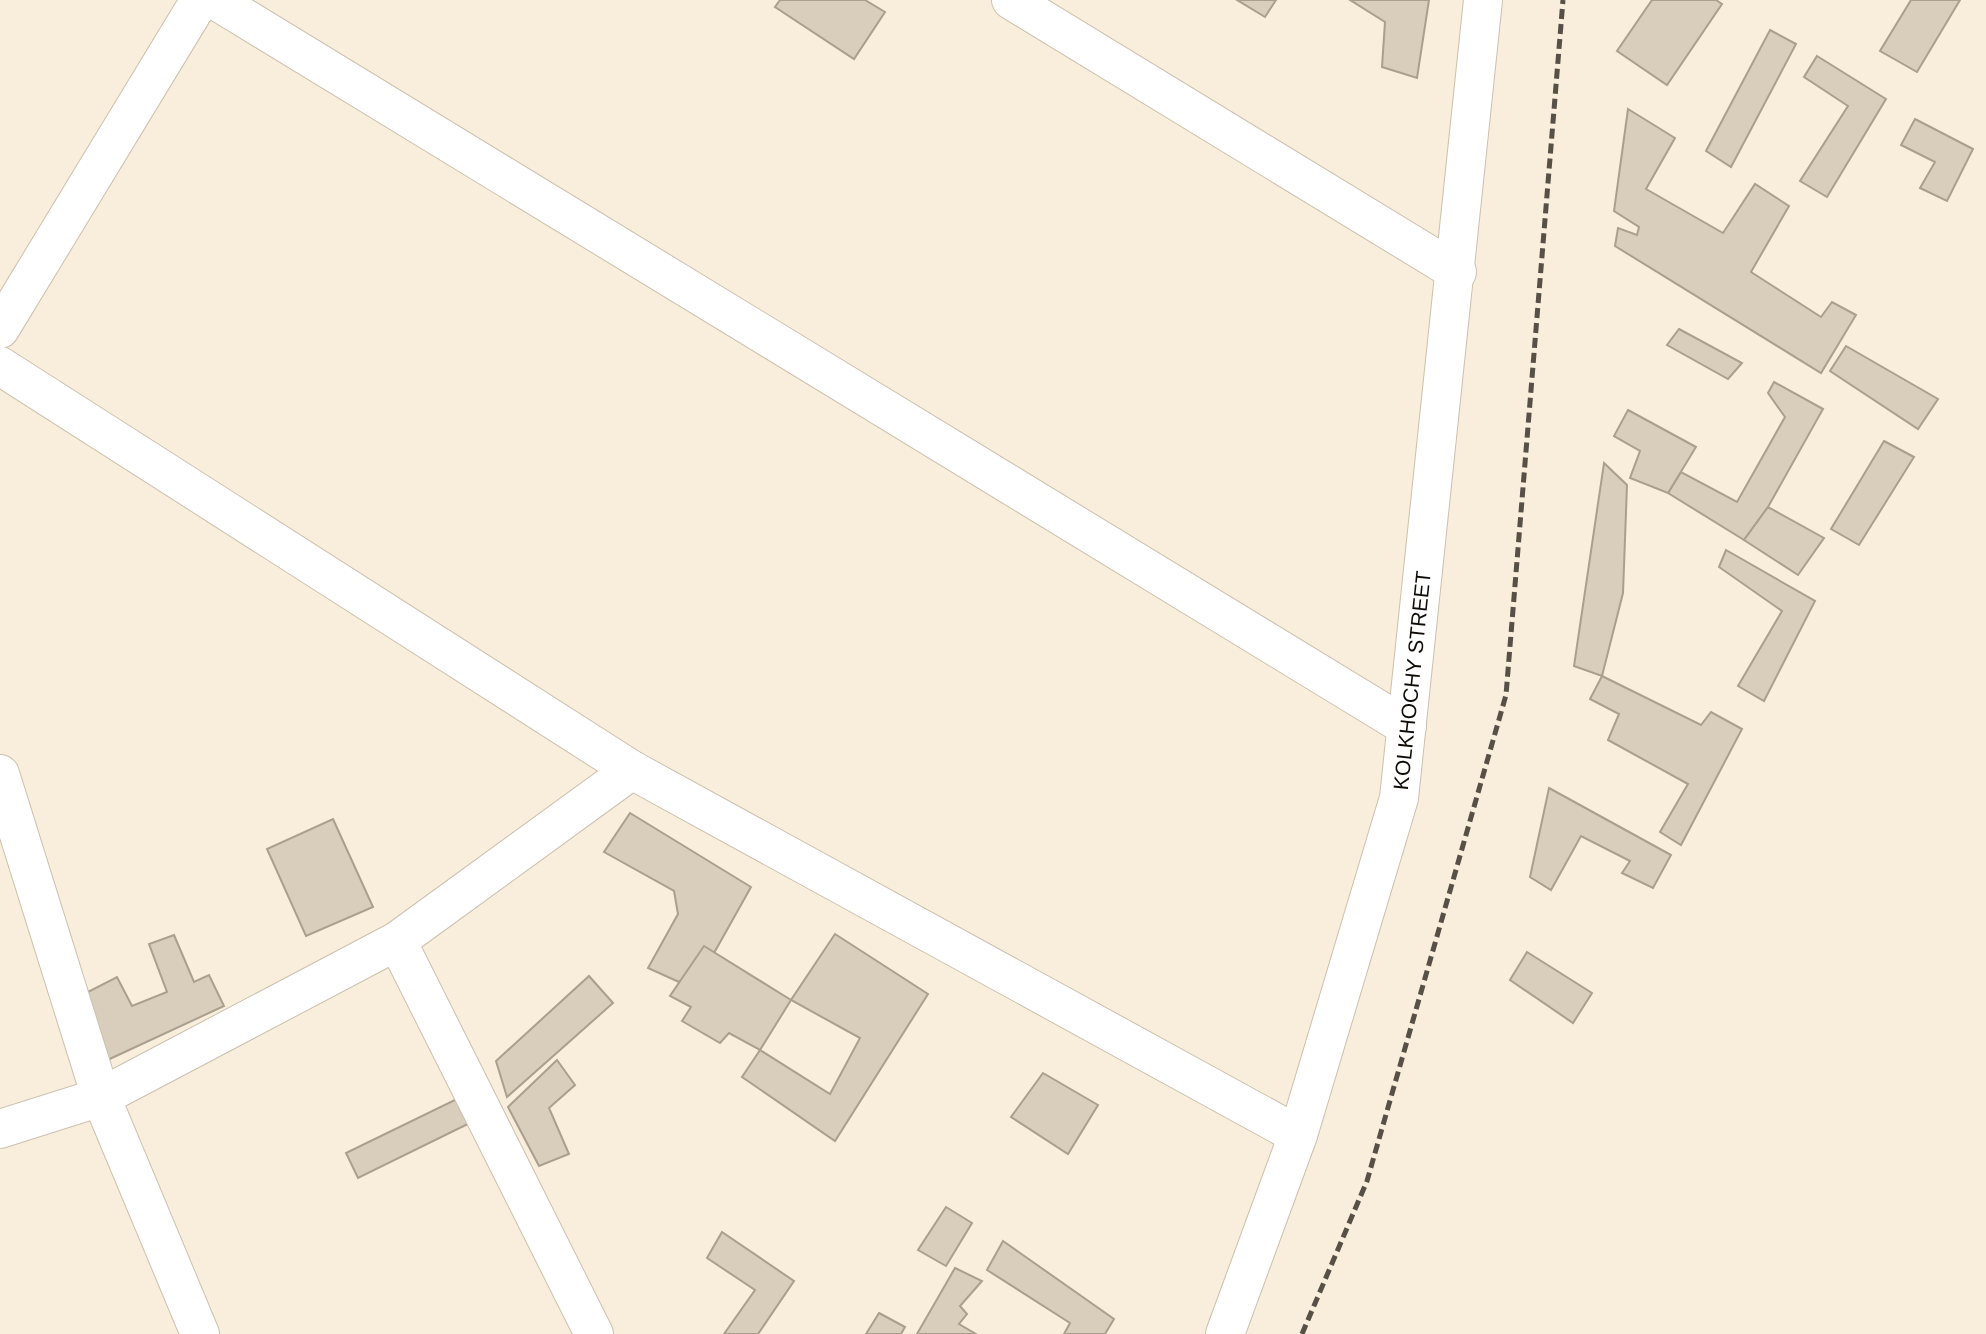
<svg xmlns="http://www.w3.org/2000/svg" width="1986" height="1334" font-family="Arial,sans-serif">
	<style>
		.building { fill: #d9cebc; stroke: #aa9f8e; stroke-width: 2 }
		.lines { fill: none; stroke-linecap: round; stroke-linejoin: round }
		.street-casing { stroke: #cbc0ae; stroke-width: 40 }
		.secondary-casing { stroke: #cbc0ae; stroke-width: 40 }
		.street { stroke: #fff; stroke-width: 38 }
		.secondary { stroke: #fff; stroke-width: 38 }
		.rail { stroke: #565047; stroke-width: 5; stroke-dasharray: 10 5; stroke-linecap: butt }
		.labels { text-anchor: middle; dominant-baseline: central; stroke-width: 5; stroke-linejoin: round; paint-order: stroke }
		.street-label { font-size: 21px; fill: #0f0b06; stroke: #fefcf8 }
	</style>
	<rect width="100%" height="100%" fill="#f9eddb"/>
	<g class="building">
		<path d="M 780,0 L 865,0 L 885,12 L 854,59 L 775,7 Z"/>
		<path d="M 1237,0 L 1276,0 L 1265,17 Z"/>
		<path d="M 1350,0 L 1429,0 L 1417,78 L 1382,67 L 1385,22 Z"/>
		<path d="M 1652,0 L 1716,0 L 1722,4 L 1667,85 L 1617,51 Z"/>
		<path d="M 1911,0 L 1960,0 L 1917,72 L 1880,51 Z"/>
		<path d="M 1770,30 L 1796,44 L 1731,167 L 1706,151 Z"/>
		<path d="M 1817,56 L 1886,99 L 1827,197 L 1800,181 L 1848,106 L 1804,77 Z"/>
		<path d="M 1628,109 L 1675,138 L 1646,189 L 1723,233 L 1755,184 L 1789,206 L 1751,272 L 1821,317 L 1832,302 L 1856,315 L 1821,373 L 1615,246 L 1618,228 L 1637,235 L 1639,227 L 1614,211 Z"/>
		<path d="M 1915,119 L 1973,149 L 1947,201 L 1920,188 L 1935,162 L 1901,145 Z"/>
		<path d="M 1679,329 L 1742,363 L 1728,379 L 1667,345 Z"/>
		<path d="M 1846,346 L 1938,399 L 1918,429 L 1830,371 Z"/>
		<path d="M 1774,382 L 1823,409 L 1768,507 L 1744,540 L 1668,493 L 1681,472 L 1737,502 L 1785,417 L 1768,393 Z"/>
		<path d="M 1628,410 L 1696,447 L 1668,493 L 1630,478 L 1640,451 L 1614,436 Z"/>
		<path d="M 1884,441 L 1914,457 L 1859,545 L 1831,529 Z"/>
		<path d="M 1604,463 L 1627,485 L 1623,593 L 1602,676 L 1574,666 Z"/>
		<path d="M 1768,507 L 1824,538 L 1798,575 L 1744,540 Z"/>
		<path d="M 1726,550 L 1815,601 L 1764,701 L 1738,686 L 1782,611 L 1719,567 Z"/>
		<path d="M 1602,676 L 1701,725 L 1711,712 L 1742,729 L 1681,845 L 1660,832 L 1688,784 L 1608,740 L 1619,714 L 1590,699 Z"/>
		<path d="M 1549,788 L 1671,855 L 1653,888 L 1622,873 L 1630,861 L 1581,836 L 1551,890 L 1530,877 Z"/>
		<path d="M 630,813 L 751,887 L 714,953 L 679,982 L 648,968 L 678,914 L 674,891 L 604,852 Z"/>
		<path d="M 333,819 L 373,907 L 306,936 L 267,849 Z"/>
		<path d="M 835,934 L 928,994 L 835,1141 L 742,1077 L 760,1050 L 830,1094 L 860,1038 L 791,1000 Z"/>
		<path d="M 174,935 L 194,982 L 209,975 L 224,1006 L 101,1063 L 82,995 L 117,977 L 132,1006 L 167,992 L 149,944 Z"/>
		<path d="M 704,946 L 791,1000 L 760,1050 L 729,1033 L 720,1043 L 682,1021 L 691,1007 L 670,996 Z"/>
		<path d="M 1527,952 L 1592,993 L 1573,1023 L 1510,980 Z"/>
		<path d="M 589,976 L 613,1003 L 507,1097 L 496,1061 Z"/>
		<path d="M 557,1060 L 575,1085 L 549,1108 L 569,1154 L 539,1166 L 508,1107 Z"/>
		<path d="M 1043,1073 L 1098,1105 L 1068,1154 L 1011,1117 Z"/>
		<path d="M 465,1095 L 478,1119 L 358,1178 L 346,1153 Z"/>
		<path d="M 946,1207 L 972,1223 L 946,1266 L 918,1250 Z"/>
		<path d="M 722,1232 L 794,1281 L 758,1334 L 724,1334 L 755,1290 L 707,1258 Z"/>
		<path d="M 1003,1241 L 1114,1319 L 1105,1334 L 1064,1334 L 1070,1323 L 987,1270 Z"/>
		<path d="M 955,1268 L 982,1281 L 960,1306 L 967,1314 L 959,1324 L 976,1334 L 917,1334 Z"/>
		<path d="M 879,1313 L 905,1327 L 901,1334 L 866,1334 Z"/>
	</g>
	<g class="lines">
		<defs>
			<g id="street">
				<path d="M 215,0 L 1407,727"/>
				<path d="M 1011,0 L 1457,272"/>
				<path d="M 0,329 L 200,0"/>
				<path d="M 0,366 L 632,770"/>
				<path d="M 0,774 L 101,1097 L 200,1334"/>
				<path d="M 397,941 L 632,770 L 1298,1135"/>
				<path d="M 0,1129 L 101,1097 L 397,941 L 594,1334"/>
			</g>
			<g id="secondary">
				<path id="s1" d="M 1225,1334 L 1298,1135 L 1399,798 L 1483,0"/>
			</g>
		</defs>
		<use href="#street" class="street-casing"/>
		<use href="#secondary" class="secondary-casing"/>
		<use href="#street" class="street"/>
		<use href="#secondary" class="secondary"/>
		<path class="rail" d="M 1302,1334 L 1367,1181 L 1506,695 L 1563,0"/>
	</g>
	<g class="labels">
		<g class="street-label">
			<text stroke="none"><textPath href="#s1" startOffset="682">KOLKHOCHY STREET</textPath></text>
		</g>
	</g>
</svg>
